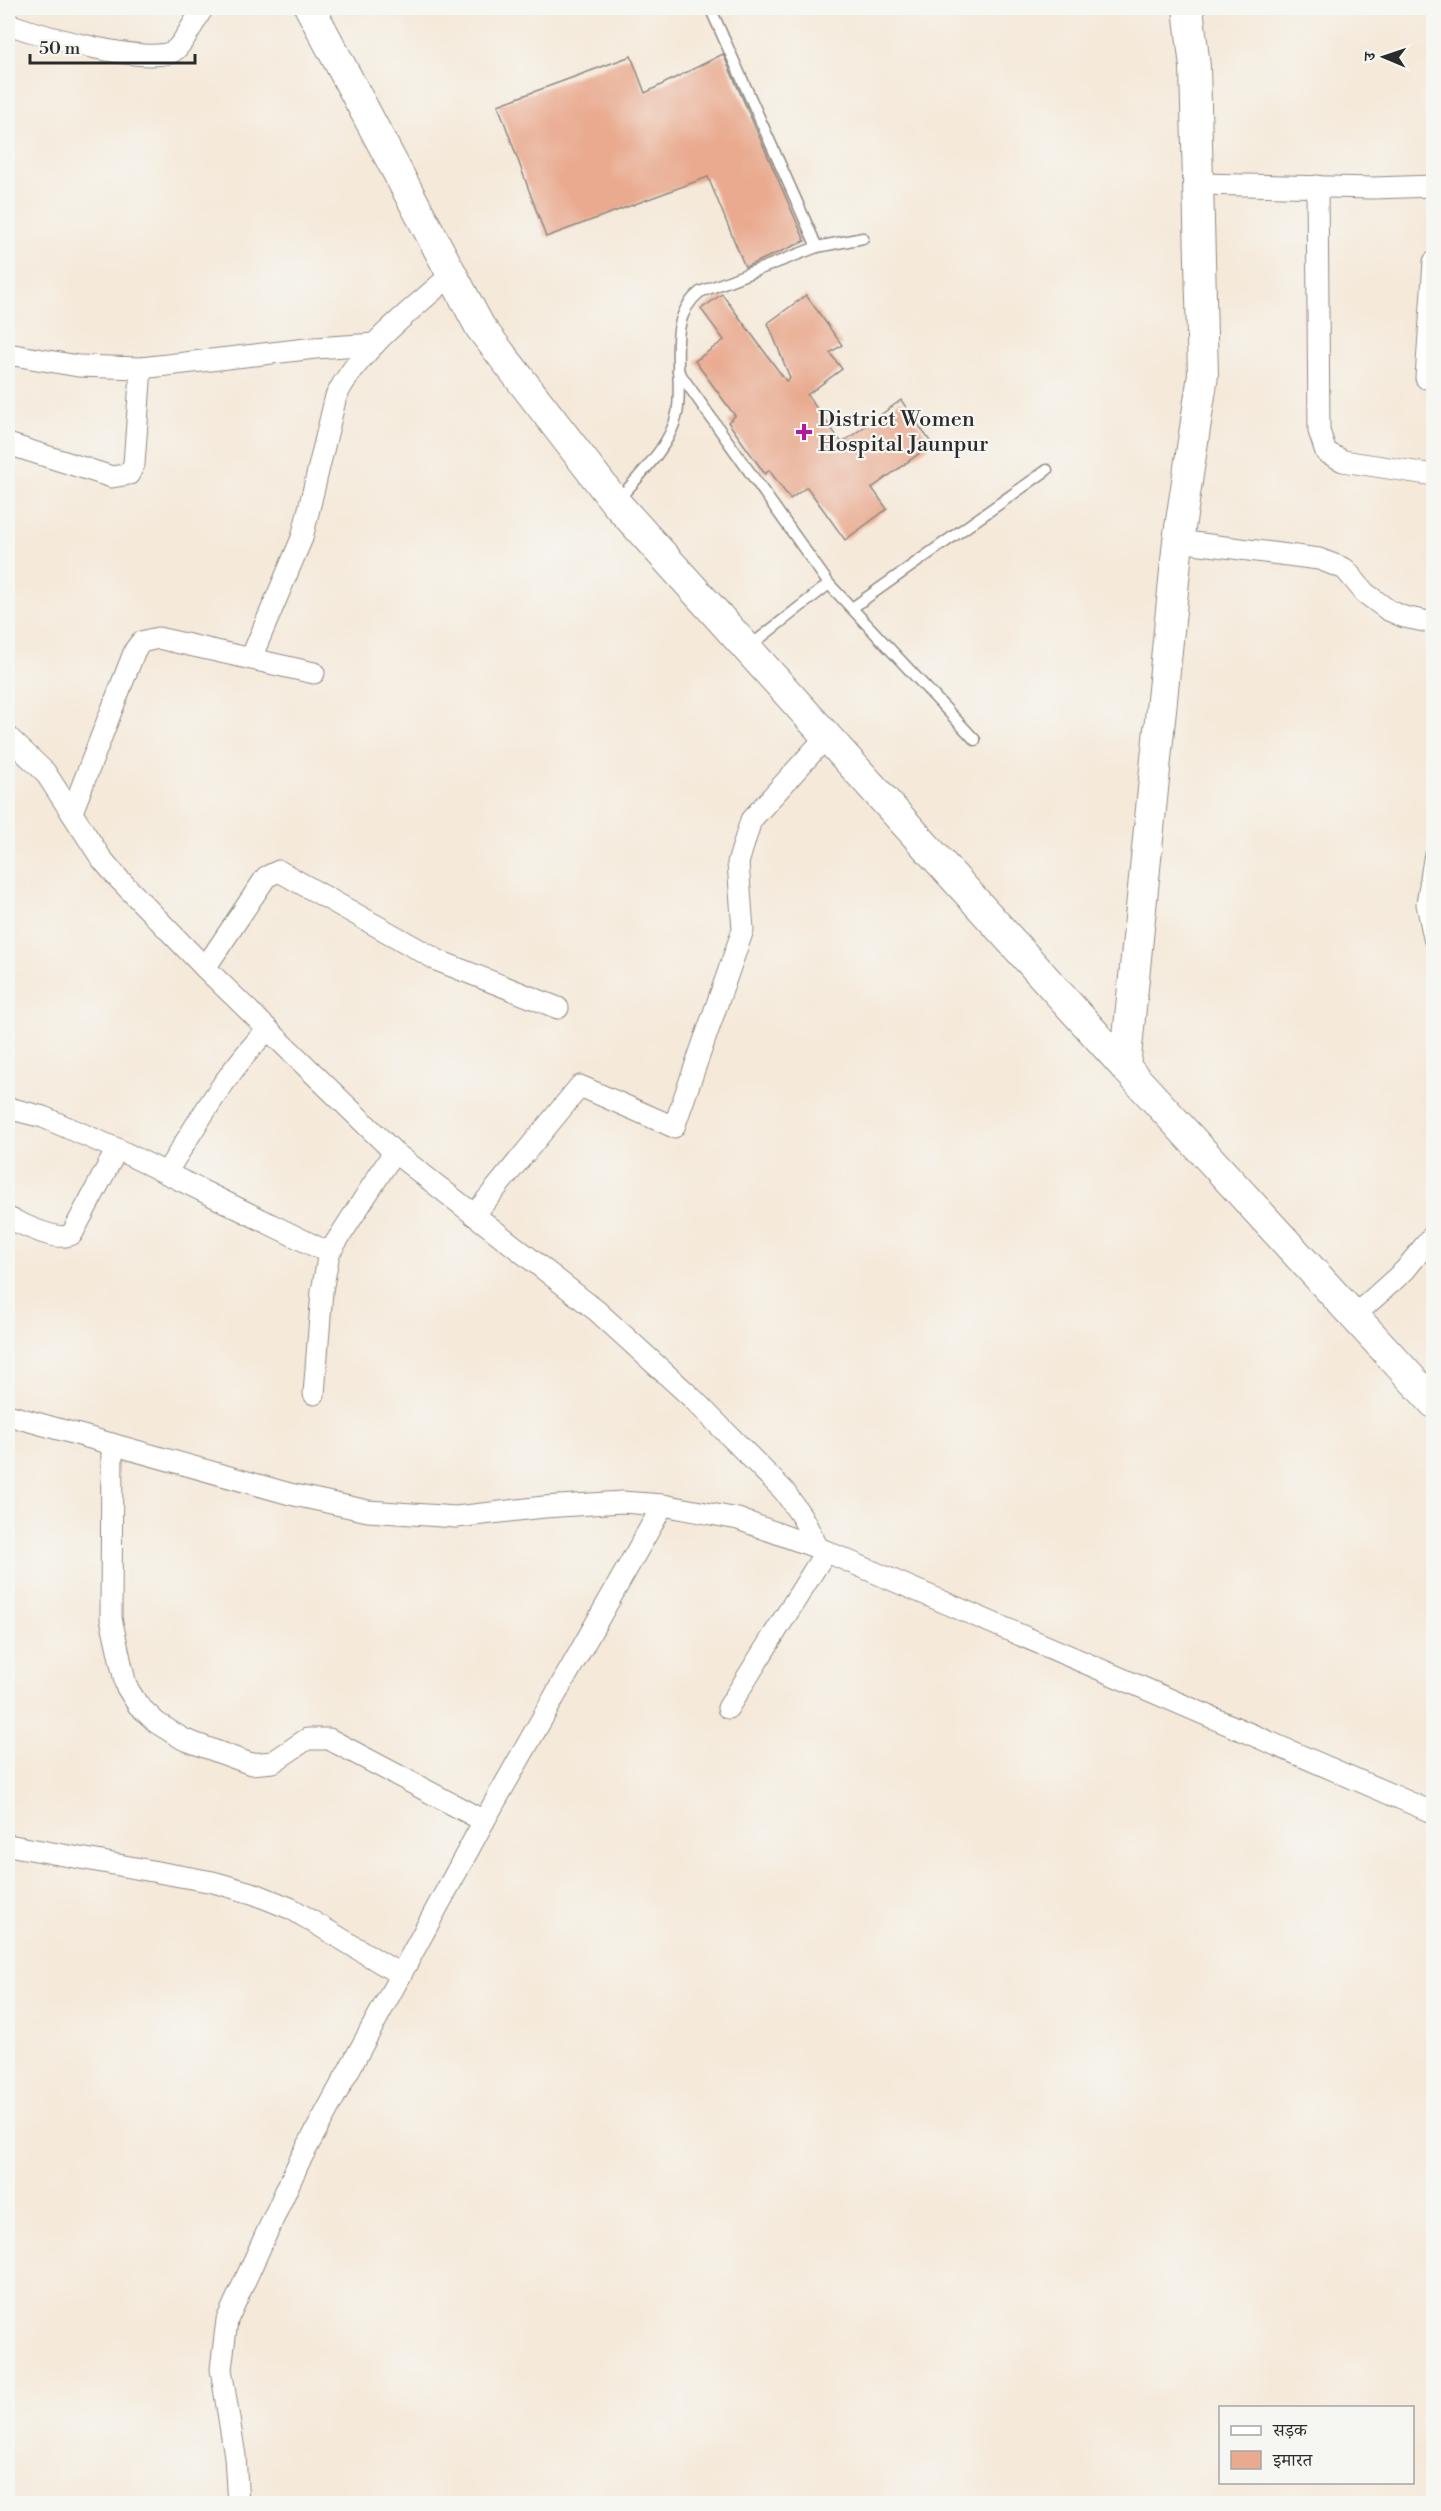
<svg xmlns="http://www.w3.org/2000/svg" width="1441" height="2511" font-family="'Libre Bodoni','Noto Serif Devanagari',serif">
	<style>
		.building { fill: #e9aa8f }
		.lines { fill: none; stroke-linecap: round; stroke-linejoin: round }
		.lane-casing { stroke: #908a82; stroke-width: 13 }
		.street-casing { stroke: #908a82; stroke-width: 23 }
		.secondary-casing { stroke: #908a82; stroke-width: 32 }
		.lane { stroke: #fff; stroke-width: 10 }
		.street { stroke: #fff; stroke-width: 21 }
		.secondary { stroke: #fff; stroke-width: 30 }
		.poi-dot { fill: #b5179e; stroke: #f6f6f2; stroke-width: 2 }
		.labels { text-anchor: middle; dominant-baseline: central; stroke-width: 4.5; stroke-linejoin: round; paint-order: stroke }
		.poi-label { font-size: 22px; fill: #2b2b2b; stroke: #f6f6f2; text-anchor: start }
	</style>
	<rect width="100%" height="100%" fill="#f6f6f2"/>
	<filter id="ink" filterUnits="userSpaceOnUse"><feTurbulence type="fractalNoise" baseFrequency=".0167" numOctaves="2"/><feDisplacementMap in="SourceGraphic" scale="12" xChannelSelector="R" yChannelSelector="G"/><feConvolveMatrix kernelMatrix="1 2 1 2 8 2 1 2 1" color-interpolation-filters="sRGB"/></filter>
	<filter id="wash" filterUnits="userSpaceOnUse"><feTurbulence type="fractalNoise" baseFrequency=".008" numOctaves="4" result="noise"/><feDisplacementMap in="SourceGraphic" scale="24" xChannelSelector="R" yChannelSelector="G"/><feGaussianBlur stdDeviation="1.35" result="paint"/><feColorMatrix in="noise" values="0 0 0 0 0 0 0 0 0 0 0 0 0 0 0 0 0 1.4 0 .05"/><feComposite in="paint" operator="in"/></filter>
	<g filter="url(#wash)">
		<rect width="100%" height="100%" fill="#f5e9d9"/>
		<g id="blocks">
			<g class="building">
				<path d="M 723,54 L 805,241 L 745,267 L 708,177 L 546,237 L 498,105 L 631,56 L 645,93 Z"/>
				<path d="M 722,294 L 786,381 L 790,378 L 768,323 L 806,295 L 842,345 L 830,353 L 842,369 L 807,395 L 842,443 L 901,400 L 932,444 L 872,488 L 887,509 L 845,540 L 807,487 L 790,499 L 769,470 L 765,474 L 728,422 L 735,416 L 695,361 L 724,340 L 701,309 Z"/>
			</g>
		</g>
	</g>
	<g filter="url(#ink)">
		<use href="#blocks" fill-opacity="0" stroke="#908a82" stroke-width="1.5"/>
		<g class="lines">
			<defs>
				<g id="lane">
					<path d="M 712,12 L 817,247"/>
					<path d="M 678,371 L 829,584 L 975,740"/>
					<path d="M 618,500 C 639,475 670,447 677,414 C 685,374 663,321 700,292 L 817,247 L 863,238"/>
					<path d="M 852,608 L 1047,470"/>
					<path d="M 750,646 L 829,584"/>
				</g>
				<g id="street">
					<path d="M 8,24 C 37,34 152,68 175,50 C 184,43 196,18 203,8"/>
					<path d="M 1198,184 L 1373,188 L 1434,186"/>
					<path d="M 1317,186 L 1319,431 L 1326,452 L 1343,461 L 1434,475"/>
					<path d="M 8,354 L 78,366 L 141,368 L 315,348 L 375,344"/>
					<path d="M 1426,378 L 1434,262"/>
					<path d="M 8,444 L 112,477 L 129,474 L 134,464 L 141,368"/>
					<path d="M 1178,541 L 1319,559 L 1345,569 L 1365,593 L 1388,610 L 1404,617 L 1434,623"/>
					<path d="M 251,658 L 302,538 L 336,396 C 361,347 411,311 452,274"/>
					<path d="M 8,737 L 45,772 L 101,858 L 117,877 L 205,968 L 394,1152 L 597,1311 L 691,1397 L 784,1491 L 802,1517 L 818,1548"/>
					<path d="M 72,812 L 135,650 L 141,642 L 158,638 L 314,673"/>
					<path d="M 1434,859 L 1427,904 L 1434,938"/>
					<path d="M 205,968 L 266,877 L 279,871 L 439,961 L 558,1008"/>
					<path d="M 8,1108 L 43,1117 L 117,1149 L 329,1253"/>
					<path d="M 166,1173 C 199,1121 225,1074 268,1029"/>
					<path d="M 474,1215 L 580,1086 L 674,1127 L 743,930 L 738,863 L 751,820 L 827,736"/>
					<path d="M 8,1218 C 23,1224 57,1243 72,1234 L 117,1149"/>
					<path d="M 1354,1316 L 1405,1270 L 1434,1234"/>
					<path d="M 314,1394 L 322,1291 L 329,1253 L 394,1152"/>
					<path d="M 8,1415 L 290,1494 L 368,1511 L 456,1517 L 544,1507 L 622,1502 L 663,1505 L 738,1519 L 818,1548 L 1434,1813"/>
					<path d="M 112,1444 L 111,1618 L 126,1686 L 138,1705 L 157,1723 L 183,1739 L 251,1764 L 273,1762 L 307,1739 L 329,1739 L 484,1821"/>
					<path d="M 728,1708 L 826,1551"/>
					<path d="M 8,1845 L 213,1882 L 255,1894 L 292,1909 L 401,1975"/>
					<path d="M 238,2504 L 235,2456 L 221,2369 L 227,2320 L 299,2162 L 484,1821 L 663,1505"/>
				</g>
				<g id="secondary">
					<path d="M 310,8 L 480,327 L 616,503 L 1125,1067"/>
					<path d="M 1188,8 L 1195,67 L 1203,375 L 1178,541 L 1125,1067 L 1434,1403"/>
				</g>
			</defs>
			<use href="#lane" class="lane-casing"/>
			<use href="#street" class="street-casing"/>
			<use href="#secondary" class="secondary-casing"/>
			<use href="#lane" class="lane"/>
			<use href="#street" class="street"/>
			<use href="#secondary" class="secondary"/>
		</g>
	</g>
	<path class="poi-dot" d="M801 423h6v6h6v6h-6v6h-6v-6h-6v-6h6z"/>
	<g class="labels">
		<g class="poi-label">
			<text x="818" y="419">District Women<tspan x="818" dy="25">Hospital Jaunpur</tspan></text>
		</g>
	</g>
	<rect width="1441" height="2511" fill="none" stroke="#f6f6f2" stroke-width="30"/>
	<rect x="1219" y="2406" width="195" height="78" fill="#f6f6f2" stroke="#a5a5a2" stroke-width="1.5"/>
	<rect x="1231" y="2426" width="30" height="9" fill="#ffffff" stroke="#a5a5a2" stroke-width="1.5"/>
	<text x="1273" y="2436" font-size="18" fill="#2b2b2b">सड़क</text>
	<rect x="1231" y="2451" width="30" height="18" fill="#e9aa8f" stroke="#a5a5a2" stroke-width="1.5"/>
	<text x="1273" y="2466" font-size="18" fill="#2b2b2b">इमारत</text>
	<g transform="translate(1384 57) rotate(272)" stroke="#f6f6f2" stroke-width="4.5" paint-order="stroke">
	<path d="M0-4.5L10 22L0 15L-10 22Z" fill="#2b2b2b"/>
	<text y="-9" font-size="16" font-weight="bold" text-anchor="middle" fill="#2b2b2b">उ</text>
	</g>
	<path d="M30 54v9h165v-9" fill="none" stroke="#2b2b2b" stroke-width="3"/>
	<text x="39" y="54" font-size="18" fill="#2b2b2b" stroke="#f6f6f2" stroke-width="4.5" paint-order="stroke">50 m</text>
</svg>
